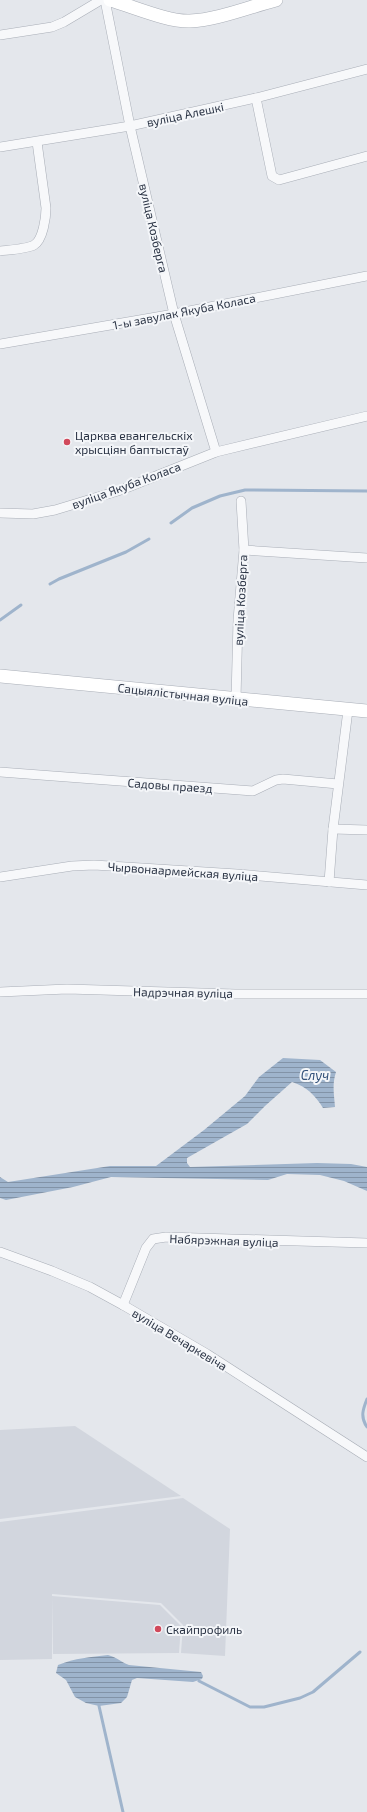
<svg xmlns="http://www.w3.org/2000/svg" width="367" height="1812" font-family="'Exo 2',sans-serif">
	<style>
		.built { fill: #d2d6de }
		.water { fill: url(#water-rules) }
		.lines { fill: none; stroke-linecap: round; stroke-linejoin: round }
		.stream { stroke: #9fb4cc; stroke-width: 3 }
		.street-casing { stroke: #a9aeb7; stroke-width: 10 }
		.secondary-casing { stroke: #a9aeb7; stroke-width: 14 }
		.street { stroke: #f7f8fa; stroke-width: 9 }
		.secondary { stroke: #fff; stroke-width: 13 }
		.poi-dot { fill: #d1495b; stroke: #f4f6f9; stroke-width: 1.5 }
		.labels { text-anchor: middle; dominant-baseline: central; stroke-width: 4; stroke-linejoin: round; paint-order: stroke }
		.street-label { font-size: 12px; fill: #2b3445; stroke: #f4f6f9 }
		.poi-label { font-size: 12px; fill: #2b3445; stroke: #f4f6f9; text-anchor: start }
		.water-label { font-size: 13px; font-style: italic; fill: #34527a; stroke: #f4f6f9 }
	</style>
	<defs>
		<pattern id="water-rules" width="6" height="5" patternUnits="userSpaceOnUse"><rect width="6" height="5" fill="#9fb4cc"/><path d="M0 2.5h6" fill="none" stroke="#8293a7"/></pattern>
	</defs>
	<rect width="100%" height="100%" fill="#e4e7ec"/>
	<g class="built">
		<path d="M 75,1426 L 181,1496 L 0,1519 L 0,1430 Z"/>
		<path d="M 183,1498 L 230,1529 L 225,1656 L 181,1653 L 183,1625 L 161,1603 L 52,1594 L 52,1659 L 0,1660 L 0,1522 Z"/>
		<path d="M 52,1596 L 160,1605 L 181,1626 L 179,1653 L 53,1654 Z"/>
	</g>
	<g class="water">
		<path d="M 283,1058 L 320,1060 L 336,1072 C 332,1084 334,1094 335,1107 L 323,1108 C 315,1095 307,1087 292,1082 L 265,1106 L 247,1124 L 187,1158 L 187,1163 L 190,1167 L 317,1163 L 351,1164 L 367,1167 L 367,1191 L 344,1181 L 320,1175 L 287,1174 L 268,1180 L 111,1177 L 73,1187 L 6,1200 L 0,1198 L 0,1177 L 8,1182 L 110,1166 L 156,1166 L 204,1130 L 245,1096 L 259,1077 Z"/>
		<path d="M 108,1655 C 119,1658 120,1662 129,1665 L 201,1672 L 203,1676 L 202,1679 L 193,1682 L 137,1678 L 132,1680 L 127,1697 L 121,1703 L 99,1706 L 86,1703 L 75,1697 L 66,1680 L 56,1673 L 58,1665 C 75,1658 91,1657 108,1655 Z"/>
	</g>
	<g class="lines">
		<g class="stream">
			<path d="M 171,523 L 192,508 L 220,496 L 245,490 L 367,491"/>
			<path d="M 50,584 L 59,579 L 126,552 L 149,539"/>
			<path d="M 0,620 L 21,605"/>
			<path d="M 367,1399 C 363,1409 360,1417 367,1427"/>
			<path d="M 199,1681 L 250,1707 L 264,1707 L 300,1698 L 313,1692 L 360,1652"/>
			<path d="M 99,1706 L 123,1812"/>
		</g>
		<defs>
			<g id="street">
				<path d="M 105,0 L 130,126 L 174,314 L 216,452"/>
				<path d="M 0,35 L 52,27 L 64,22 L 101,0"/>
				<path d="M 256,98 L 272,176 L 279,180 L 367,156"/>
				<path d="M 0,147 L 130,126 L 256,98 L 367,69"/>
				<path d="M 0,251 C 8,250 27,249 34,245 C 43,240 46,217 46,208 L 37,142"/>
				<path d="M 0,344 L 174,314 L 367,276"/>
				<path d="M 0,513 L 33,514 L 55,510 L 121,490 L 216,452 L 367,416"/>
				<path d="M 244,550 L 367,558"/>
				<path d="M 236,699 L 238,620 L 244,550 L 241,501"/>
				<path d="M 0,772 L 253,791 L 276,780 L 283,779 L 338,784"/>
				<path d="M 333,829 L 367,830"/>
				<path d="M 0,877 L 72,866 L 94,865 L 237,874 L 367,885"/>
				<path d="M 329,882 L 333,829 L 348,710"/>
				<path d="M 0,992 L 67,989 L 235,994 L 367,994"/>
				<path d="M 0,1252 L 52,1271 L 90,1287 L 123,1305 L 207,1354 L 367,1457"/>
				<path d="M 123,1305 L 146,1248 L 153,1239 L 166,1237 L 367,1243"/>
			</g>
			<g id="secondary">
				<path d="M 110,0 C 132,6 168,22 190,21 C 217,20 249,7 276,0"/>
				<path d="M 0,676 L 367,711"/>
			</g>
		</defs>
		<use href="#street" class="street-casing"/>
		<use href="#secondary" class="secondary-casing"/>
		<use href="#street" class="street"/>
		<use href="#secondary" class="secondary"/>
	</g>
	<g class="poi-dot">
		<circle cx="67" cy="442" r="4"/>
		<circle cx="158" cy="1629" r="4"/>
	</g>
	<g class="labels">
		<g class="street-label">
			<text transform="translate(185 114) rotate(-12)">вуліца Алешкі</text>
			<text transform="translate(154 228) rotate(77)">вуліца Козберга</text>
			<text transform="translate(184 311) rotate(-11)">1-ы завулак Якуба Коласа</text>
			<text transform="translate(126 485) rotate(-20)">вуліца Якуба Коласа</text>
			<text transform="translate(240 600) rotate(-87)">вуліца Козберга</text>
			<text transform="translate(183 694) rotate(6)">Сацыялістычная вуліца</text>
			<text transform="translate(170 785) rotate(4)">Садовы праезд</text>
			<text transform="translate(183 871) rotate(4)">Чырвонаармейская вуліца</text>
			<text transform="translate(183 992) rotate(1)">Надрэчная вуліца</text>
			<text transform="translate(224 1240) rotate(2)">Набярэжная вуліца</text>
			<text transform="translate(180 1339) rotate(31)">вуліца Вечаркевіча</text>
		</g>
		<g class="poi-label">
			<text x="75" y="435">Царква евангельскіх<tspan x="75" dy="14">хрысціян баптыстаў</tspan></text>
			<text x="166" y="1629">Скайпрофиль</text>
		</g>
		<g class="water-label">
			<text x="315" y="1075">Случ</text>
		</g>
	</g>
</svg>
